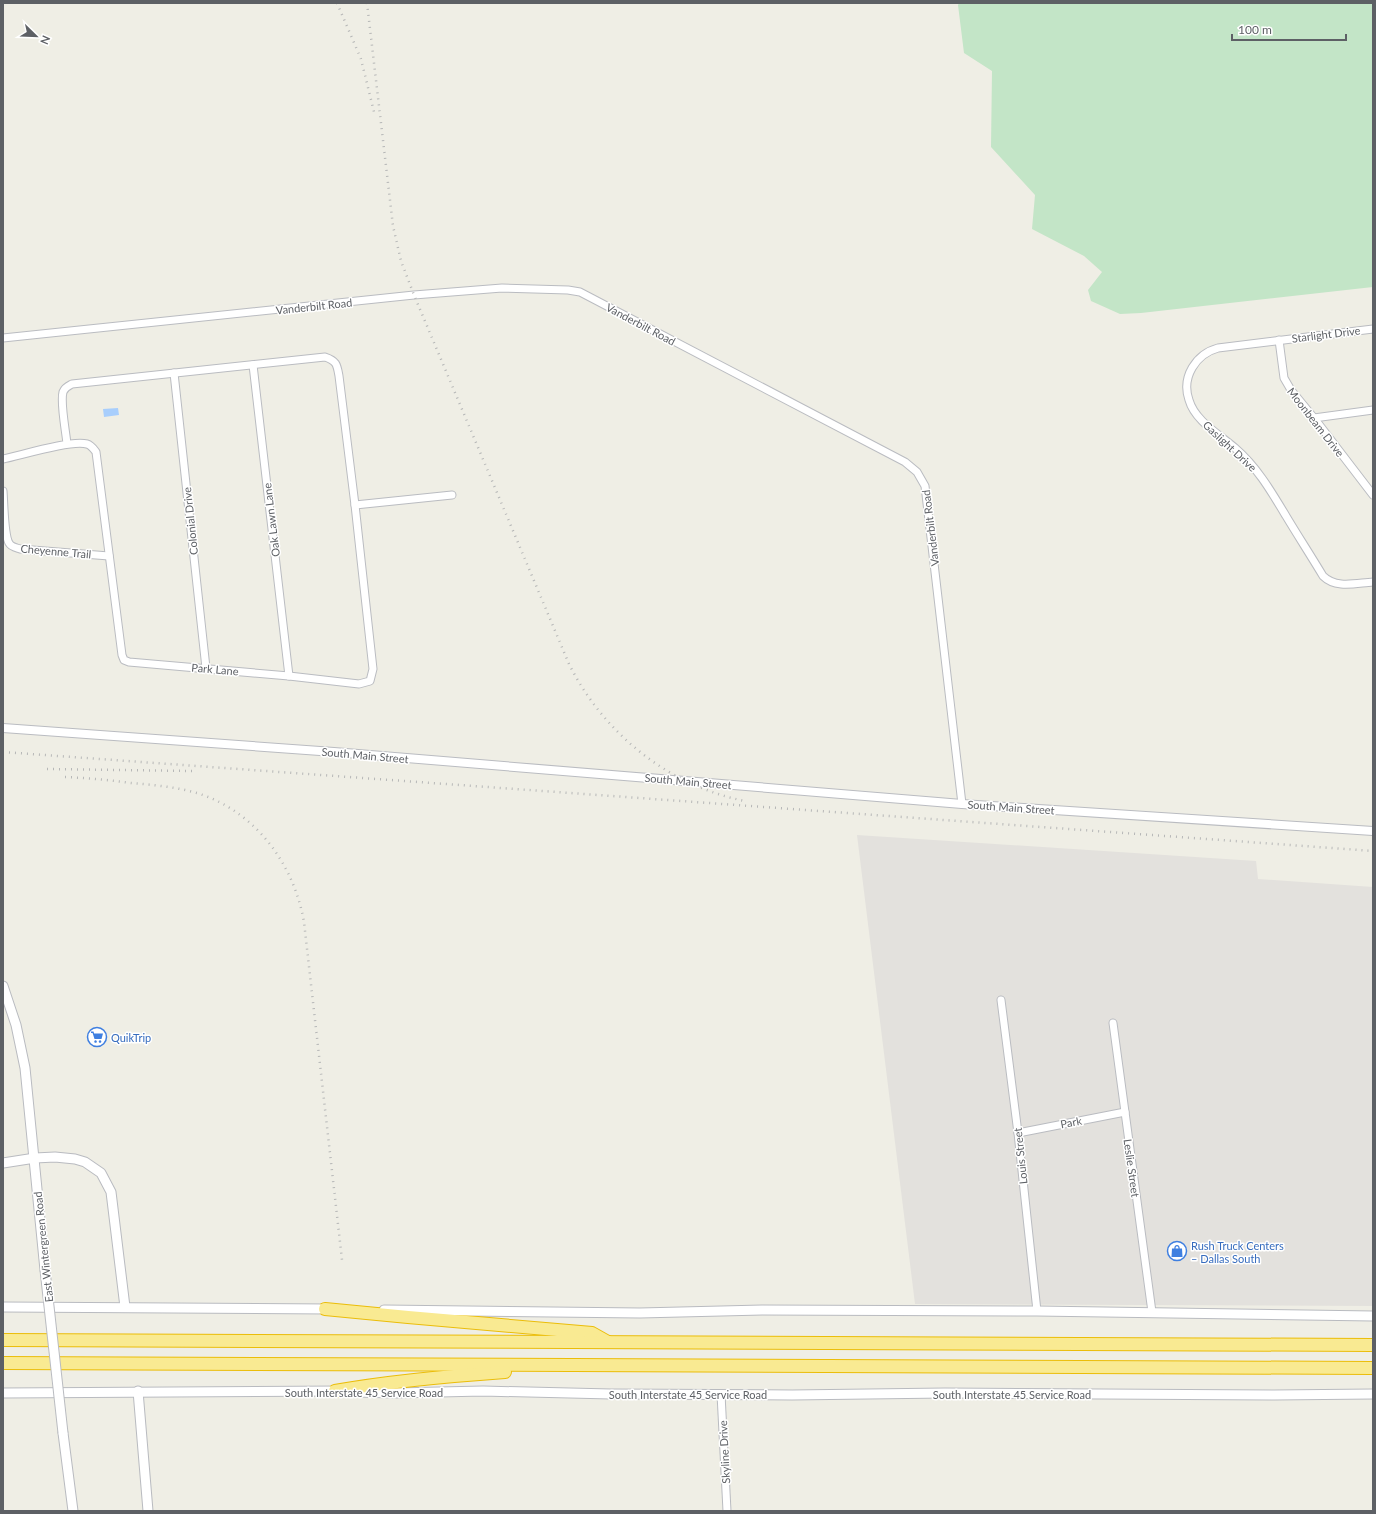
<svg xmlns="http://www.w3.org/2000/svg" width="1376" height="1514" font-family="Lato,sans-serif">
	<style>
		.industrial { fill: #e3e1dd }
		.green { fill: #c3e5c7 }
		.water { fill: #a8cefc }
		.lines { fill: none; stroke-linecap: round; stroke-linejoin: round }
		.minor-casing { stroke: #babcc1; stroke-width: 9 }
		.tertiary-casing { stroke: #babcc1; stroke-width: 10 }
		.secondary-casing { stroke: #b9bbc0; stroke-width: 11 }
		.motorway-casing { stroke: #ebbd09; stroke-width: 14 }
		.minor { stroke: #fff; stroke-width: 7 }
		.tertiary { stroke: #fff; stroke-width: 8 }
		.secondary { stroke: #fff; stroke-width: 9 }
		.motorway { stroke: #f9ea92; stroke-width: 12 }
		.rail { stroke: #b6b7b7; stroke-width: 2.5; stroke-dasharray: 1 5; stroke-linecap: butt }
		.secondary-bridge-casing { stroke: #b9bbc0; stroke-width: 11; stroke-linecap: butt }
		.secondary-bridge { stroke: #fff; stroke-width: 9 }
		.labels { text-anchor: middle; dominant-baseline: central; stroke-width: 3; stroke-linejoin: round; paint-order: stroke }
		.street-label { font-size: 11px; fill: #5d6065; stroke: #fff }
		.shop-label { font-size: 11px; fill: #366cbe; stroke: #fff; text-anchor: start }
	</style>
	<rect width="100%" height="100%" fill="#efeee5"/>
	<path class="industrial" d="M 857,835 L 1256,861 L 1258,879 L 1373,887 L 1373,1306 L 915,1304 Z"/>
	<path class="green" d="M 959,3 L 1373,3 L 1373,287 L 1141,313 L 1120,314 L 1091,301 L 1088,290 L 1102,272 L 1084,256 L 1032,229 L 1035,195 L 991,147 L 992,71 L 964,53 L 958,5 Z"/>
	<path class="water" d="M 118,408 L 119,415 L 104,417 L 103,409 Z"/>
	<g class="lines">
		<defs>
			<g id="minor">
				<path d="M 1373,329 L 1218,348 C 1196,354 1181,377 1189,400 C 1195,421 1219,434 1235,448 C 1257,467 1271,491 1286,516 C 1298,536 1311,556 1323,576 C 1336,589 1356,583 1373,582"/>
				<path d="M 3,338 L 414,295 L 502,288 L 568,290 L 580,292 L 905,462 L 917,472 L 925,486 L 962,804"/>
				<path d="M 1279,340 L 1284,378 L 1291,390 L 1314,418 L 1373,495"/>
				<path d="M 253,365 L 289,676"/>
				<path d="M 174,373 L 206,668"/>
				<path d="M 1314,418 L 1373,410"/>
				<path d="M 3,459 C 22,455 70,440 87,444 C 91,445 93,448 96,452 L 122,655 L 124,660 L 129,662 L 289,676 L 359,684 L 370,681 L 373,669 L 355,505 L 339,376 C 337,365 337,361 325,357 L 72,384 C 68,386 65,387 63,392 C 60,403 66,432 67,444"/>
				<path d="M 3,491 C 4,502 4,535 9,543 C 11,547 17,548 20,549 L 109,556"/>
				<path d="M 355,505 L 452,495"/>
				<path d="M 1001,1000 L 1018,1133 L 1037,1311"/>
				<path d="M 1113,1023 L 1152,1312"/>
				<path d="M 1018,1133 L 1125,1112"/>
				<path d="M 721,1394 L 727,1511"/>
			</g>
			<path id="tertiary" d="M 3,728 L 334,752 L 962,804 L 1373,831"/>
			<g id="secondary">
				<path d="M 3,986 L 16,1025 L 25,1068 L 45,1270"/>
				<path d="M 3,1163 L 35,1158 L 55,1157 L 75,1159 L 85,1162 L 101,1173 L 111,1192 L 125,1307"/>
				<path d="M 3,1307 L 330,1309"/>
				<path d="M 384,1310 L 640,1313 L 762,1310 L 1037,1311 L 1373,1316"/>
				<path d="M 138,1391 L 148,1511"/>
				<path d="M 354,1392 L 396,1393 L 483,1391 L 611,1394 L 792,1395 L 945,1393 L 1274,1395 L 1373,1394"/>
				<path d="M 3,1393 L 342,1391"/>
				<path d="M 63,1433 L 73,1511"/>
			</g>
			<g id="motorway">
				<path d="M 325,1309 L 408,1317 L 592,1333 L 608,1342"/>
				<path d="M 3,1340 L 1373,1345"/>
				<path d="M 3,1363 L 1373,1368"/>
				<path d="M 335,1391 C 391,1381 448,1376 505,1372"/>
			</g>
		</defs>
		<use href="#minor" class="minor-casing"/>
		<use href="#tertiary" class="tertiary-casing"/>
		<use href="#secondary" class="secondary-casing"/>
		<use href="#motorway" class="motorway-casing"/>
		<use href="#minor" class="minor"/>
		<use href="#tertiary" class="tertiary"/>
		<use href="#secondary" class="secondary"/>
		<use href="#motorway" class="motorway"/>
		<g class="rail">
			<path d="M 337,3 L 361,59 L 375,116"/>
			<path d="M 367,3 L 393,226 L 401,261 L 414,295 L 569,664 C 604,734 669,786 745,801"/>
			<path d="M 3,752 L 1373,851"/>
			<path d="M 47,769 L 193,771"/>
			<path d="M 65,777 C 87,778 109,780 131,783 C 154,785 178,787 200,794 C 257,813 294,865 304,922 L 342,1260"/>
		</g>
		<defs>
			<path id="secondary-bridge" d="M 45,1270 L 63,1433"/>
		</defs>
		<use href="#secondary-bridge" class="secondary-bridge-casing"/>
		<use href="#secondary-bridge" class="secondary-bridge"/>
	</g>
	<defs>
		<symbol id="supermarket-ring" viewBox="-11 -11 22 22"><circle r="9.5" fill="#fff" stroke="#3f7fe0" stroke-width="1.5"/><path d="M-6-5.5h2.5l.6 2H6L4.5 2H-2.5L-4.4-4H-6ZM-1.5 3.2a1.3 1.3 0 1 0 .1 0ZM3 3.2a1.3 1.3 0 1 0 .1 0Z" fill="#3f7fe0"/></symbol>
		<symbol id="shop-ring" viewBox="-11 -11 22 22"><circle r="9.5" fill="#fff" stroke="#3f7fe0" stroke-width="1.5"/><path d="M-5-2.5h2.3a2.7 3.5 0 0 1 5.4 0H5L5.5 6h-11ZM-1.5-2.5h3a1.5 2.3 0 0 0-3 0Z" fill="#3f7fe0"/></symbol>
	</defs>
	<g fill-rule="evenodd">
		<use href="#supermarket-ring" x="86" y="1026" width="22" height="22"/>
		<use href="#shop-ring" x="1166" y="1240" width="22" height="22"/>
	</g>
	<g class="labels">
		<g class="street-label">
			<text transform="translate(314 306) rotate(-6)">Vanderbilt Road</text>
			<text transform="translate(641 324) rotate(28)">Vanderbilt Road</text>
			<text transform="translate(1326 334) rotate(-7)">Starlight Drive</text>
			<text transform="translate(1316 422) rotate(52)">Moonbeam Drive</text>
			<text transform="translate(1230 446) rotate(43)">Gaslight Drive</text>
			<text transform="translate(271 520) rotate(-97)">Oak Lawn Lane</text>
			<text transform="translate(190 521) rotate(-96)">Colonial Drive</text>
			<text transform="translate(930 528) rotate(-97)">Vanderbilt Road</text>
			<text transform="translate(56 551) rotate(5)">Cheyenne Trail</text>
			<text transform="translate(215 669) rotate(5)">Park Lane</text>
			<text transform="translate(365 755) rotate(5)">South Main Street</text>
			<text transform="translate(688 781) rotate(5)">South Main Street</text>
			<text transform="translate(1011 807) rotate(4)">South Main Street</text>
			<text transform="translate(1071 1122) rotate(-11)">Park</text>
			<text transform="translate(1020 1156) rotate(-96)">Louis Street</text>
			<text transform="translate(1132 1168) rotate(82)">Leslie Street</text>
			<text transform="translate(43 1247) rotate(-96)">East Wintergreen Road</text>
			<text x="364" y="1392">South Interstate 45 Service Road</text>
			<text x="688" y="1394">South Interstate 45 Service Road</text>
			<text x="1012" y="1394">South Interstate 45 Service Road</text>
			<text transform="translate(724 1452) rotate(-93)">Skyline Drive</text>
		</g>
		<g class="shop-label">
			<text x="111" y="1037">QuikTrip</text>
			<text x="1191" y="1245">Rush Truck Centers<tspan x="1191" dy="13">– Dallas South</tspan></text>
		</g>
	</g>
	<rect width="1376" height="1514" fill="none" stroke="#5d6065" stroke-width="8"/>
	<g transform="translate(36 36) rotate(113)" stroke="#ffffff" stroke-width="3" paint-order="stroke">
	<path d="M0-3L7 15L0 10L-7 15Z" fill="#5d6065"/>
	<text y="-6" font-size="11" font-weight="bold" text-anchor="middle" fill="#5d6065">N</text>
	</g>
	<path d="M1232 34v6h114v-6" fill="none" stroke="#5d6065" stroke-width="2"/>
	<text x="1238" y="34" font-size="12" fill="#5d6065" stroke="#ffffff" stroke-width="3" paint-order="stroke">100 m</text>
</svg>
